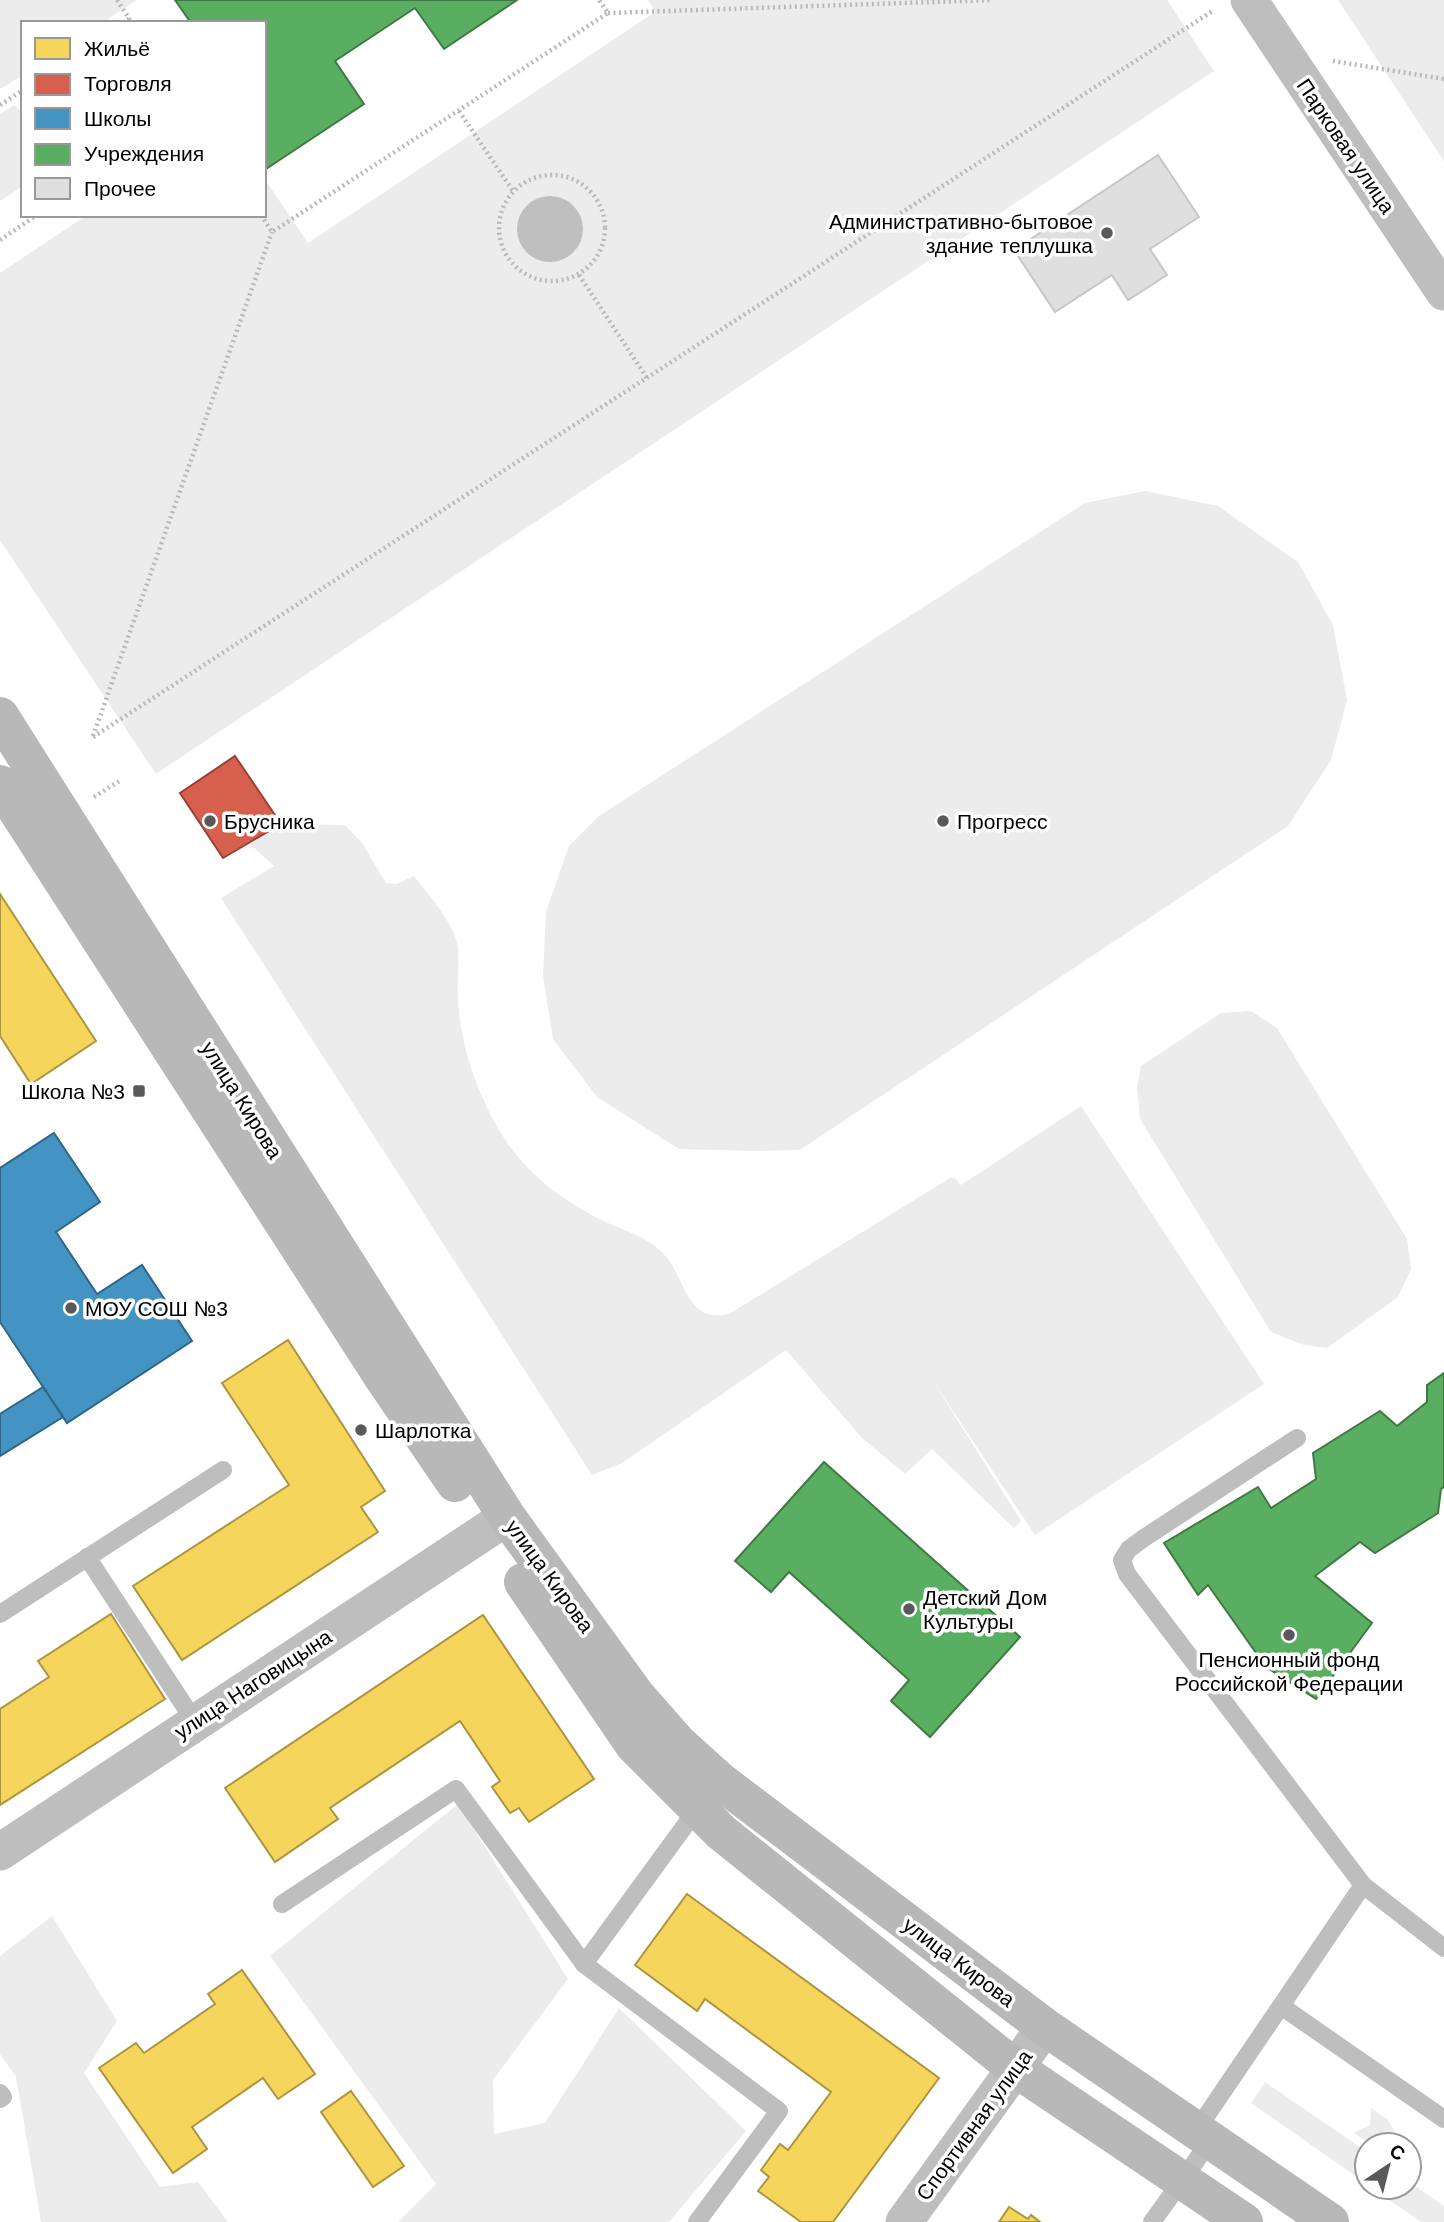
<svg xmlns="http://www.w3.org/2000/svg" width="1444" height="2222" font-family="Helvetica,sans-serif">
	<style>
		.green { fill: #ececec }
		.water { fill: #bfbfbf }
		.homes { fill: #f6d55c; stroke: #ac9540; stroke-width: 2 }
		.shops { fill: #d6604d; stroke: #964336; stroke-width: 2 }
		.schools { fill: #4393c3; stroke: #2f6788; stroke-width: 2 }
		.public { fill: #5aae61; stroke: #3f7a44; stroke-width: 2 }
		.building { fill: #dfdfdf; stroke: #c7c7c7; stroke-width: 2 }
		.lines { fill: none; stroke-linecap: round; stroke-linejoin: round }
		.path { stroke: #b9b9b9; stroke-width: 4.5; stroke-dasharray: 2 3.5; stroke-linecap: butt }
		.service { stroke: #bebebe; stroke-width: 18 }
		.minor { stroke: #bebebe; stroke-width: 37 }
		.secondary { stroke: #b8b8b8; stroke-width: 38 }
		.poi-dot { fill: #595959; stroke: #fff; stroke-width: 2.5 }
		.labels { text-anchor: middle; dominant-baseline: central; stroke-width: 7; stroke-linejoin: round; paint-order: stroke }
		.street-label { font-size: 21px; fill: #000; stroke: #fff }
		.poi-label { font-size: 21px; fill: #000; stroke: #fff; text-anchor: start }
	</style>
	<rect width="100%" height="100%" fill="#fff"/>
	<g class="green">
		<path d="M 0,0 L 137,0 L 102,23 L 23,23 L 23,75 L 0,89 Z"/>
		<path d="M 648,0 L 1167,0 L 1214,71 L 156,774 L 0,540 L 0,273 L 87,215 L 264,215 L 264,178 L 308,243 L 655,12 Z"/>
		<path d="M 1338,0 L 1444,0 L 1444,161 Z"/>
		<path d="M 14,105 L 23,113 L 23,186 L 0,201 L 0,114 Z"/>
		<path d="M 1145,491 L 1218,506 L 1298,562 L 1333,625 L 1347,700 L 1331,760 L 1288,826 L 800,1150 L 755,1151 L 679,1149 L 597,1097 L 553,1039 L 543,976 L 546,912 L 569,846 L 599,816 L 1085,503 Z"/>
		<path d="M 281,824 L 345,825 L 362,843 L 386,883 L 397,884 L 414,876 C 427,893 448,916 455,937 C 462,954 456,982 458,1000 C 461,1051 480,1102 508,1144 C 533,1179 568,1204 606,1222 C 625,1231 647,1237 662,1252 C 686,1275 684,1324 729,1314 L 950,1178 L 955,1178 L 961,1185 L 1081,1106 L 1264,1384 L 1035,1535 L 931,1378 L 1021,1521 L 1014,1528 L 932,1449 L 905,1474 L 862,1438 L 786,1350 L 622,1463 L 592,1475 L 221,898 L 274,866 L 250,844 Z"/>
		<path d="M 1251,1011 L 1277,1028 L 1407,1239 L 1411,1269 L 1398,1297 L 1327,1348 L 1304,1345 L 1271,1332 L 1140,1119 L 1137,1087 L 1141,1066 L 1221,1013 Z"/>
		<path d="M 458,1804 L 568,1979 L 493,2080 L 494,2134 L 545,2123 L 619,2008 L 746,2131 L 669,2222 L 398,2222 L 436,2184 L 270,1956 Z"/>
		<path d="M 52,1916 L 117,2021 L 84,2073 L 160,2187 L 198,2182 L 228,2222 L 41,2222 L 16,2077 L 0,2054 L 0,1956 Z"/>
		<path d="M 1265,2082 L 1367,2152 L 1367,2184 L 1251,2103 Z"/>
		<path d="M 1371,2108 L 1388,2120 L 1402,2145 L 1372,2145 L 1354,2133 L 1370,2125 Z"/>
		<path d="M 1409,2182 L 1444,2206 L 1444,2222 L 1421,2222 L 1371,2187 L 1409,2187 Z"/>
	</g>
	<circle class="water" cx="550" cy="229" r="33"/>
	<g class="homes">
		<path d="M 0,894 L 96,1041 L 31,1084 L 0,1036 Z"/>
		<path d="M 288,1340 L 385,1491 L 361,1507 L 378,1532 L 182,1660 L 133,1586 L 289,1485 L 222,1383 Z"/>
		<path d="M 111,1614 L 165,1699 L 0,1805 L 0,1709 L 49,1677 L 38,1661 Z"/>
		<path d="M 483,1615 L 594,1779 L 529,1822 L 519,1808 L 510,1813 L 492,1787 L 500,1781 L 460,1721 L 330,1808 L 338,1819 L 275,1862 L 225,1788 Z"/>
		<path d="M 687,1894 L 939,2078 L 833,2222 L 801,2222 L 758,2191 L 769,2177 L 761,2170 L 780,2144 L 788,2150 L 831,2092 L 705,1999 L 697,2011 L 635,1965 Z"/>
		<path d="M 242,1970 L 315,2074 L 278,2099 L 263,2078 L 192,2127 L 207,2149 L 173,2173 L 99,2068 L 136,2043 L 144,2053 L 215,2004 L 208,1994 Z"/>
		<path d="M 351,2091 L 404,2166 L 373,2187 L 321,2112 Z"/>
		<path d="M 1009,2207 L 1028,2219 L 1031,2215 L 1040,2222 L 999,2222 Z"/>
	</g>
	<path class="shops" d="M 235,756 L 281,824 L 223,858 L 180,793 Z"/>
	<g class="schools">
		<path d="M 54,1133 L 100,1202 L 56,1232 L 97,1294 L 142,1265 L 192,1341 L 67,1423 L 0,1322 L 0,1168 Z"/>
		<path d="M 43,1387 L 63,1417 L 0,1456 L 0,1414 Z"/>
	</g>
	<g class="public">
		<path d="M 175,0 L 517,0 L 444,49 L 415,8 L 335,61 L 364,104 L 266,169 L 264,23 L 191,23 Z"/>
		<path d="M 1444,1373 L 1444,1487 L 1441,1489 L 1438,1513 L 1375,1553 L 1360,1542 L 1315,1576 L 1372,1623 L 1316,1699 L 1266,1667 L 1208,1585 L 1198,1595 L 1164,1543 L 1258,1487 L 1271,1508 L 1316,1479 L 1313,1453 L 1380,1411 L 1397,1426 L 1427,1402 L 1427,1385 Z"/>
		<path d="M 824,1462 L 1020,1637 L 930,1737 L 891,1701 L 909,1680 L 789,1572 L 771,1592 L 735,1561 Z"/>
	</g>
	<path class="building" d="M 1158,155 L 1199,217 L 1150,249 L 1167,275 L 1128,300 L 1112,275 L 1055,312 L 1014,250 Z"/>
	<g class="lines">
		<g class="path">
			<path d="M 117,0 L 132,23"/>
			<path d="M 608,13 L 992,0"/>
			<path d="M 123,23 L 130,18"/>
			<path d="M 1333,61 L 1444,79"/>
			<path d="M 0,105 L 23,90"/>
			<path d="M 459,111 L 513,191"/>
			<circle cx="552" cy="228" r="53"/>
			<path d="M 261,215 L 272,232 L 608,13 L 599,0"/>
			<path d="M 0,240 L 37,215"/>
			<path d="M 579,275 L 647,378"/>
			<path d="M 93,736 L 272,232"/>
			<path d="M 93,737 L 1214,10"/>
			<path d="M 94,797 L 121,780"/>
		</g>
		<g class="service">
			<path d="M 1297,1438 L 1144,1538 L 1129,1549 L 1122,1560 L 1127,1574 L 1363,1885 L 1444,1948"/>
			<path d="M 87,1557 L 195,1722"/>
			<path d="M 0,1614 L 223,1470"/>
			<path d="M 282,1904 L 456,1789 L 584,1964 L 779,2111 L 697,2222"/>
			<path d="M 584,1964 L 700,1805"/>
			<path d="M 1281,2006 L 1444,2119"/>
			<path d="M 0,2093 L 3,2097 L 0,2099"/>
			<path d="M 1196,2131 L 1363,1885"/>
			<path d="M 1152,2222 L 1211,2140"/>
		</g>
		<g class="minor">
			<path d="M 1249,0 L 1444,292"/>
			<path d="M 0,1852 L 507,1517"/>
			<path d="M 904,2222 L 1045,2027"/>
		</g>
		<g class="secondary">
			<path d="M 0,716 L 507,1517 L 635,1694 L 677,1742 L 720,1781 L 1045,2027 L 1330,2222"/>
			<path d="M 0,784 L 382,1376 L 455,1483"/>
			<path d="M 523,1582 L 634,1745 L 721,1832 L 1015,2068 L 1244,2222"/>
		</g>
	</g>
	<g class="poi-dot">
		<circle cx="1107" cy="233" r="7"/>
		<circle cx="210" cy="821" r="7"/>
		<circle cx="943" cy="821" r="7"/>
		<rect x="132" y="1084" width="14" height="14" rx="3.5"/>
		<circle cx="71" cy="1308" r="7"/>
		<circle cx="361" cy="1430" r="7"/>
		<circle cx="909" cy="1609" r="7"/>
		<circle cx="1289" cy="1635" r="7"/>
	</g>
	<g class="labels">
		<g class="street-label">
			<text transform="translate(1346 146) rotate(56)">Парковая улица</text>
			<text transform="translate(242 1100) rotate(58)">улица Кирова</text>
			<text transform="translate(550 1576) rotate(54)">улица Кирова</text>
			<text transform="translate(253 1684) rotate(-33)">улица Наговицына</text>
			<text transform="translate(959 1962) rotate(37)">улица Кирова</text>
			<text transform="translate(974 2125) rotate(-54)">Спортивная улица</text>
		</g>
		<g class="poi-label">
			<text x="1093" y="221" text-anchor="end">Административно-бытовое<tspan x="1093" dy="24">здание теплушка</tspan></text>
			<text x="224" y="821">Брусника</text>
			<text x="957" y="821">Прогресс</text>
			<text x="125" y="1091" text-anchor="end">Школа №3</text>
			<text x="85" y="1308">МОУ СОШ №3</text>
			<text x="375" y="1430">Шарлотка</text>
			<text x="923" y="1597">Детский Дом<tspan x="923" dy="24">Культуры</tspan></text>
			<text x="1289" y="1659" text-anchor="middle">Пенсионный фонд<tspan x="1289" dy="24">Российской Федерации</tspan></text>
		</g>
	</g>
	<rect x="21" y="21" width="245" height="196" fill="#ffffff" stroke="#999999" stroke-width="2"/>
	<rect x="35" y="38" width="35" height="21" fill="#f6d55c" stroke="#999999" stroke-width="2"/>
	<text x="84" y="56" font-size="21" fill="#000000">Жильё</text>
	<rect x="35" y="74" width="35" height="21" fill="#d6604d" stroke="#999999" stroke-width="2"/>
	<text x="84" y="91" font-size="21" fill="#000000">Торговля</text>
	<rect x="35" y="108" width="35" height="21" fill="#4393c3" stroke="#999999" stroke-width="2"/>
	<text x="84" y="126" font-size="21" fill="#000000">Школы</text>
	<rect x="35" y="144" width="35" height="21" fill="#5aae61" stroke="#999999" stroke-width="2"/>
	<text x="84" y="161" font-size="21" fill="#000000">Учреждения</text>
	<rect x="35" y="178" width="35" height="21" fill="#dfdfdf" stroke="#999999" stroke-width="2"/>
	<text x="84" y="196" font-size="21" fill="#000000">Прочее</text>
	<g transform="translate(1388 2166) rotate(35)"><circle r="33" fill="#ffffff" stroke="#999999" stroke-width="2"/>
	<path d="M0-5L12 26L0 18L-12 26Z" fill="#595959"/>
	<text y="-10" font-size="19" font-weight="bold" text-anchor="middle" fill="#000000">С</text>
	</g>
</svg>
